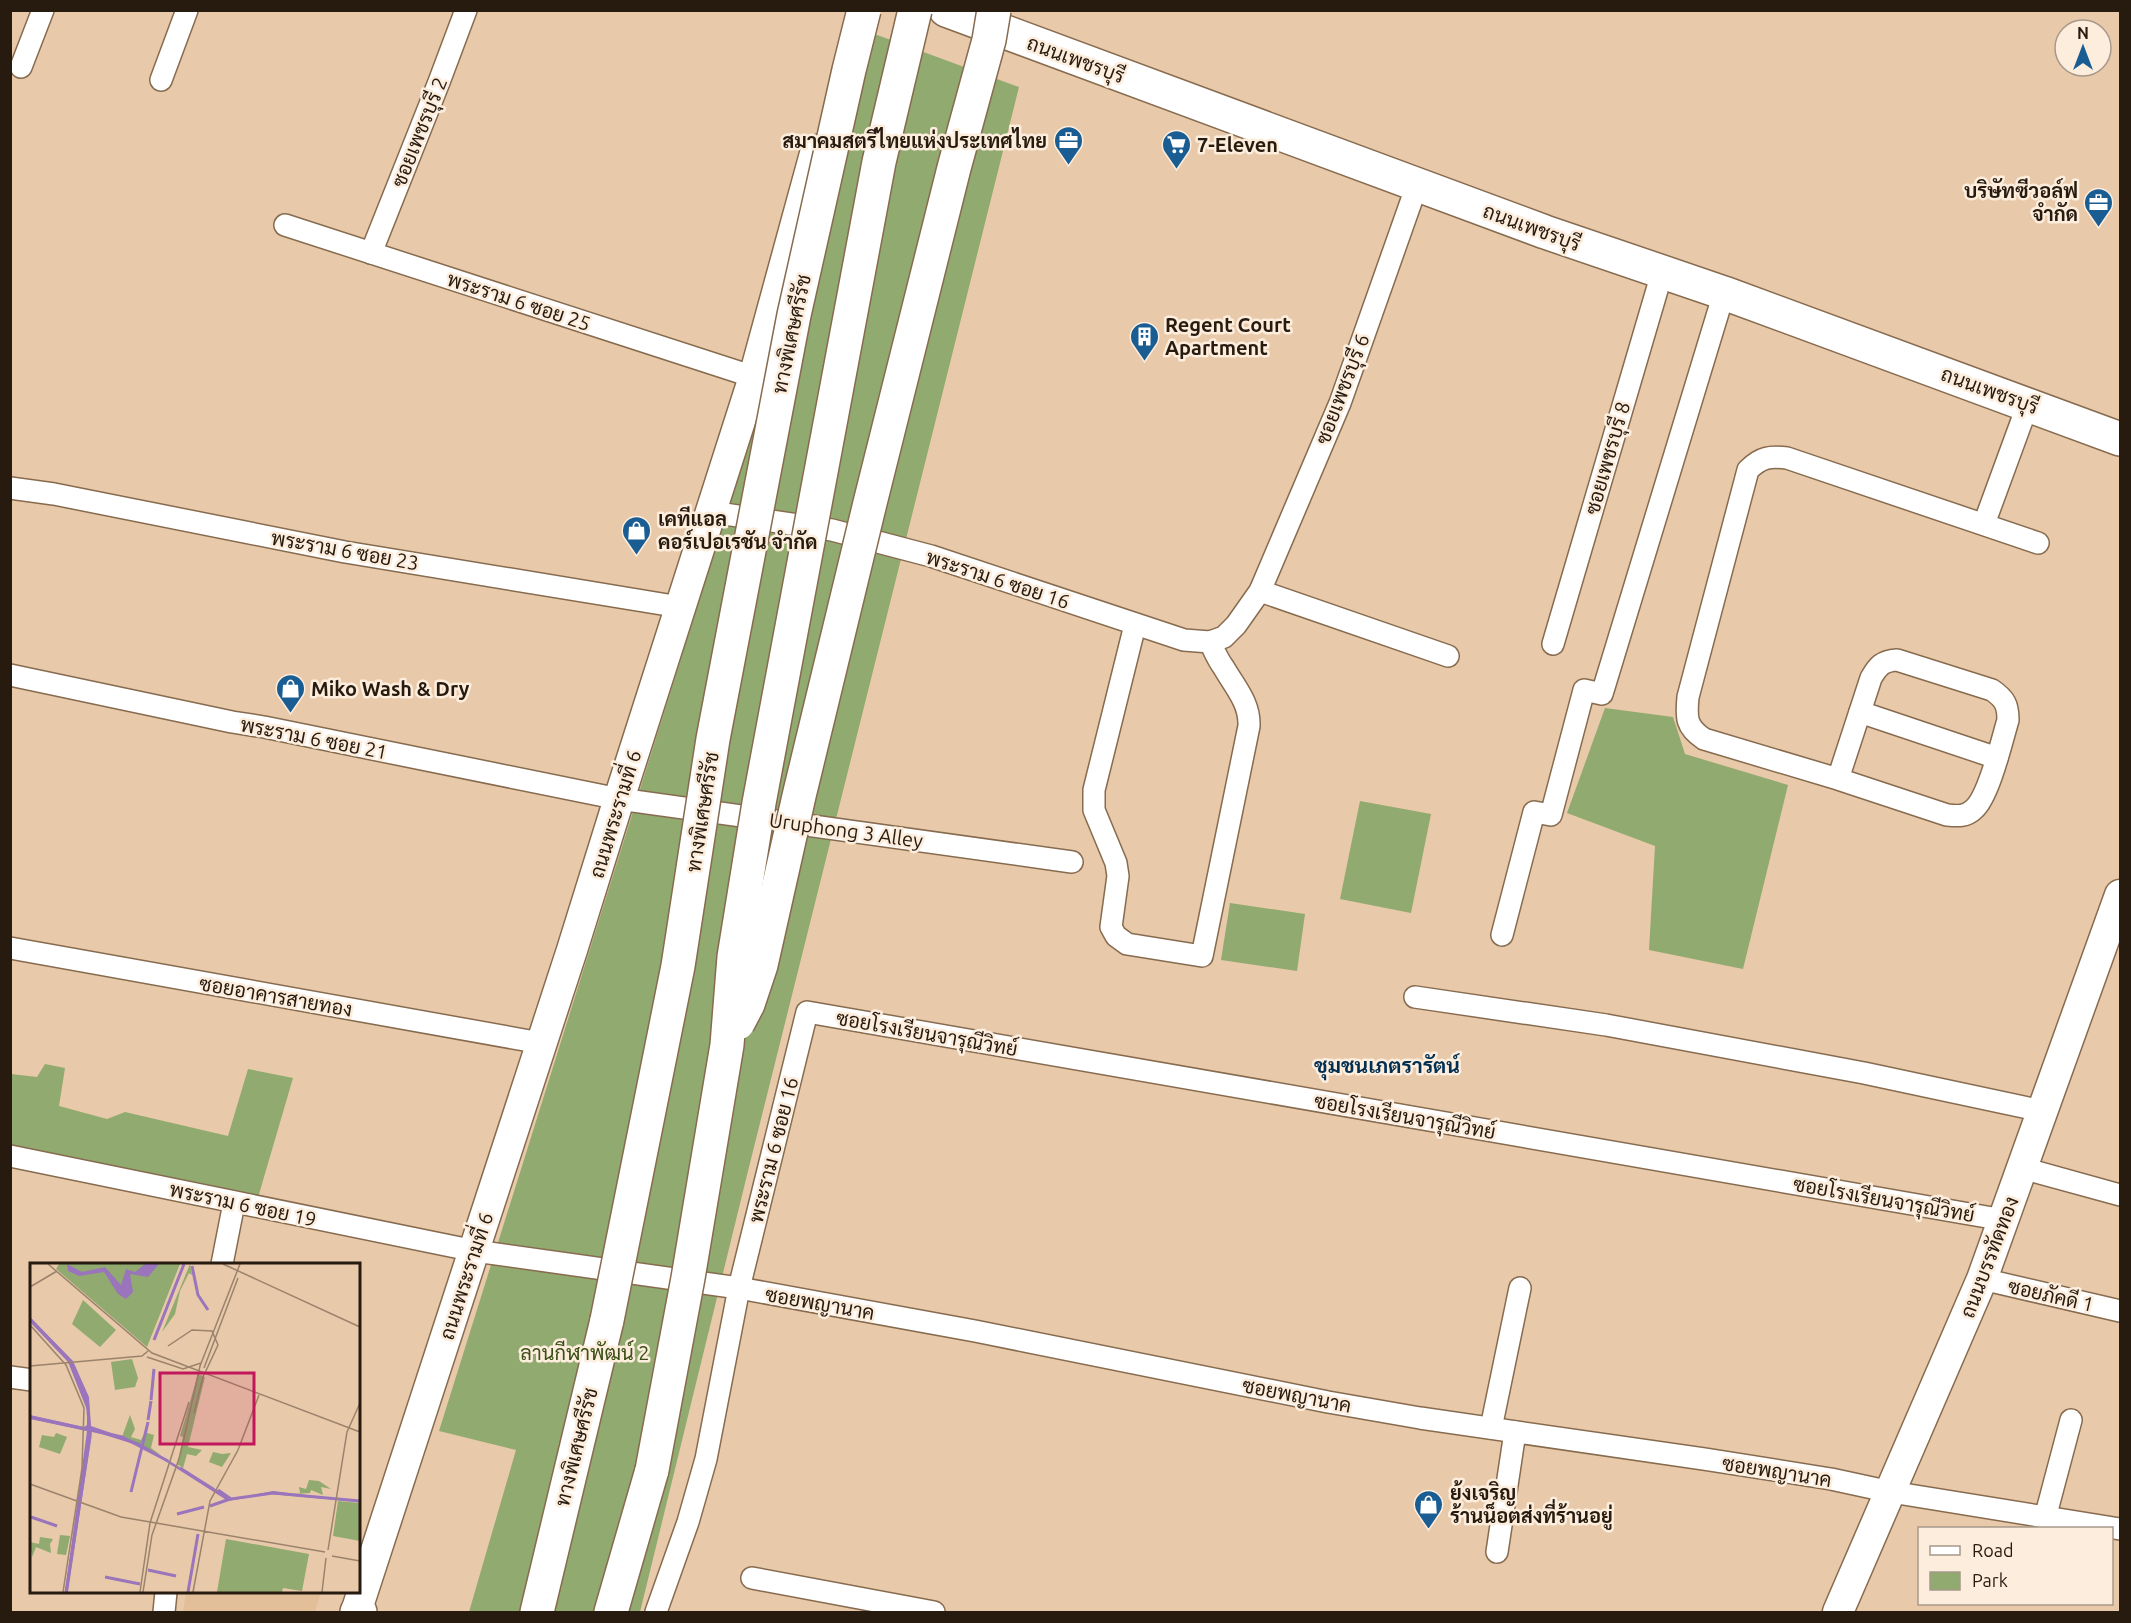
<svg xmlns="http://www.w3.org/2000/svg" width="2131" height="1623" font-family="Ubuntu,Sarabun,sans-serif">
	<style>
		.built { fill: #e2be99 }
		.green { fill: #91aa6f }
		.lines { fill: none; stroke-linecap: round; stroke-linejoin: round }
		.street-casing { stroke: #876b4f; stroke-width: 24 }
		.secondary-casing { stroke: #876b4f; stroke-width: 33 }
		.primary-casing { stroke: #876b4f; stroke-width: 36 }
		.highway-casing { stroke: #876b4f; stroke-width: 36 }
		.street { stroke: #fff; stroke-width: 21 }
		.secondary { stroke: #fff; stroke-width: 30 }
		.primary { stroke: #fff; stroke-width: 33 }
		.highway { stroke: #fff; stroke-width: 33 }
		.highway-bridge-casing { stroke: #876b4f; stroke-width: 36; stroke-linecap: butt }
		.highway-bridge { stroke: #fff; stroke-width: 33 }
		.labels { text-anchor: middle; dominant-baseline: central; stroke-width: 5; stroke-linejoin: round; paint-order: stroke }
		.street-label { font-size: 20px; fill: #271b10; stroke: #fdeddd }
		.poi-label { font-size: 20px; font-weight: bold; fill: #271b10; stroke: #fdeddd; text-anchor: start }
		.park-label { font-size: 20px; fill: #3a4f17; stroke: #fdeddd }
		.neighbourhood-label { font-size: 21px; font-weight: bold; fill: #002f52; stroke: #fdeddd }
		.inset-river { fill: none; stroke: #9a75bc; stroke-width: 3 }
		.inset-road { fill: none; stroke: #9b836c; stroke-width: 1.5 }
		.view { fill: #c2185b; fill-opacity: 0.15; stroke: #c2185b; stroke-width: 3 }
		.inset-edge { fill: none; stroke: #271b10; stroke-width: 3 }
	</style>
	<rect width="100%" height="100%" fill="#e8c9aa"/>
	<path class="built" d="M 186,1592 L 321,1592 L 315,1612 L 183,1612 Z"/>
	<g class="green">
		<path d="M 869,32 L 1019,87 L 748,1171 L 640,1612 L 469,1612 L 516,1450 L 439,1431 L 724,521 Z"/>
		<path d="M 1605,708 L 1673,717 L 1685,754 L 1788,785 L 1743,969 L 1649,950 L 1655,846 L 1567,813 Z"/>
		<path d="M 1360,801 L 1431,814 L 1411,913 L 1340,899 Z"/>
		<path d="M 1230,903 L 1305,914 L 1297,971 L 1221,960 Z"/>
		<path d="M 45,1064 L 65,1068 L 59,1106 L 107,1119 L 125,1112 L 228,1136 L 248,1069 L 293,1078 L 257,1201 L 11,1151 L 11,1074 L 37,1077 Z"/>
	</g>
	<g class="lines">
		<defs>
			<g id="street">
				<path d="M 21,67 L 43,10"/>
				<path d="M 161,80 L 187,10"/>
				<path d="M 285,225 L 754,377"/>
				<path d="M 371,253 L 439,82 L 466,10"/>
				<path d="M 10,488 L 54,494 L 345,552 L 680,607"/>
				<path d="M 711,512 L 832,530 L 931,556 L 1184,640 L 1210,642 L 1224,637 L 1236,625 L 1260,591 L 1340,403 L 1417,185"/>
				<path d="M 1984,524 L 2028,404"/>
				<path d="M 1260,591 L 1448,656"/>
				<path d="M 1135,625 L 1094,790 L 1094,810 L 1116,863 L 1118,876 L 1111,927 L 1116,936 L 1127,944 L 1202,956 L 1249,726 C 1250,703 1235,687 1224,668 C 1218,660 1214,651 1210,642"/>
				<path d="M 1553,644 L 1662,273"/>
				<path d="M 10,675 L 232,722 L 264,727 L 619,799 L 1072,862"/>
				<path d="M 1860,712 L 1997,758"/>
				<path d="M 1838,779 L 1871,678 C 1878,666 1882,661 1897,660 L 1992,690 C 2005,699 2008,705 2008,720 C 2002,740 1989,796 1974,809 C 1966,817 1957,816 1947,815 L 1838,779 L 1704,739 C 1686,727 1686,718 1688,697 L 1748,470 C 1761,457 1770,456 1787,458 L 2038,543"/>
				<path d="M 1502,935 L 1534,812 L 1551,815 L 1584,690 L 1602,694 L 1724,293"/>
				<path d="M 10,948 L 541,1043"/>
				<path d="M 1415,997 L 1606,1025 L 1864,1073 L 2042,1111"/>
				<path d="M 10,1156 L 475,1251 L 739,1288 L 975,1331 L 1328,1402 L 1420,1418 L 1704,1459 L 1831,1479 L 1891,1492 L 2120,1529"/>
				<path d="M 2022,1168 L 2120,1195"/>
				<path d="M 222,1264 L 234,1203"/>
				<path d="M 1982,1279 L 2120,1311"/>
				<path d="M 10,1377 L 32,1380"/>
				<path d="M 1491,1428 L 1520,1288"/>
				<path d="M 2045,1518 L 2071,1420"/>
				<path d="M 1497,1552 L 1515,1432"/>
				<path d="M 752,1578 L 934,1612"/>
				<path d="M 164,1612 L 166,1592"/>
				<path d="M 656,1612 L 688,1522 L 706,1459 L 739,1288 L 807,1012 L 2004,1220"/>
			</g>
			<g id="secondary">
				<path d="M 356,1612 L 572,950 L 619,799 L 754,377 L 816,150"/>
				<path d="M 1838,1612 L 1982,1279 L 2120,895"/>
			</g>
			<path id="primary" d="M 946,10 L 1545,232 L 1724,293 L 2120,439"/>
			<g id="highway">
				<path d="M 357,1612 L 360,1612"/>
				<path d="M 537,1612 L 607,1320"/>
				<path d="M 611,1612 L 652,1470"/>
			</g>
		</defs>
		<use href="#street" class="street-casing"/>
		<use href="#secondary" class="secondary-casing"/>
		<use href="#primary" class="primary-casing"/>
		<use href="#highway" class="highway-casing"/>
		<use href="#street" class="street"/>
		<use href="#secondary" class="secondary"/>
		<use href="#primary" class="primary"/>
		<use href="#highway" class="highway"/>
		<defs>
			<g id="highway-bridge">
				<path d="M 738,1023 L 748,1004 L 761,965 L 799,796 L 870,503 L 954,168 L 989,40 L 994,10"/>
				<path d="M 607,1320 L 678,966 L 713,739 L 794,315 L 849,70 L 864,10"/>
				<path d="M 652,1470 L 688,1278 L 727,1045 L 734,957 L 759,803 L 879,162 L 915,10"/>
			</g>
		</defs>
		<use href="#highway-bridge" class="highway-bridge-casing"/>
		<use href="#highway-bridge" class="highway-bridge"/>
	</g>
	<defs>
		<symbol id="office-pin" viewBox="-11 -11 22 30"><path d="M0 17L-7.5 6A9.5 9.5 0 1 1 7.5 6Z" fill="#195d92" stroke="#fdeddd"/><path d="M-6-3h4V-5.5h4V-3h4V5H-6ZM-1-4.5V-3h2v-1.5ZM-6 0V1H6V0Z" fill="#fff"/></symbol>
		<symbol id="supermarket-pin" viewBox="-11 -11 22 30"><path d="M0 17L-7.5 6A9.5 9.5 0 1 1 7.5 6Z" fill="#195d92" stroke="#fdeddd"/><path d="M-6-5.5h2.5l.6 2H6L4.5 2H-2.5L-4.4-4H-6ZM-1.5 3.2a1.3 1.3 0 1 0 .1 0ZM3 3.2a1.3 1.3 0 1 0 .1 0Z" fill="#fff"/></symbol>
		<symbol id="building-pin" viewBox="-11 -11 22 30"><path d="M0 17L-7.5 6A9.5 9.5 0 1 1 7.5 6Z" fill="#195d92" stroke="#fdeddd"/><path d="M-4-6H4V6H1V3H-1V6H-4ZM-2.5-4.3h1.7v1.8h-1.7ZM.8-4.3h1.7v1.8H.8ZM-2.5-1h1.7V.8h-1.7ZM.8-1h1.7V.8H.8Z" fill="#fff"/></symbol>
		<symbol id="shop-pin" viewBox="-11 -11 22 30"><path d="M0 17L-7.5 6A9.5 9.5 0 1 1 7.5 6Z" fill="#195d92" stroke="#fdeddd"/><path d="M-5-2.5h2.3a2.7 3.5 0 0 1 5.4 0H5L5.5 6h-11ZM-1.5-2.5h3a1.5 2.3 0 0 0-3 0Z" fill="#fff"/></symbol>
	</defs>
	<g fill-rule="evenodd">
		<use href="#office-pin" x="1052" y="124" width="33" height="45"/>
		<use href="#supermarket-pin" x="1160" y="128" width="33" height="45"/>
		<use href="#office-pin" x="2082" y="186" width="33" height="45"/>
		<use href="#building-pin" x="1128" y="320" width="33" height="45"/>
		<use href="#shop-pin" x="620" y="514" width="33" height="45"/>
		<use href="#shop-pin" x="274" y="672" width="33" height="45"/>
		<use href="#shop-pin" x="1412" y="1488" width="33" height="45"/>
	</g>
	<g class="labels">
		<g class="street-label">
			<text transform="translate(1076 59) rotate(20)">ถนนเพชรบุรี</text>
			<text transform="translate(419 132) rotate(-68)">ซอยเพชรบุรี 2</text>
			<text transform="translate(1532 227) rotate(20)">ถนนเพชรบุรี</text>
			<text transform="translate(519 301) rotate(18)">พระราม 6 ซอย 25</text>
			<text transform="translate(791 334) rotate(-78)">ทางพิเศษศรีรัช</text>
			<text transform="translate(1342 389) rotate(-69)">ซอยเพชรบุรี 6</text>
			<text transform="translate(1990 390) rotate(20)">ถนนเพชรบุรี</text>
			<text transform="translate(1607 458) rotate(-74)">ซอยเพชรบุรี 8</text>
			<text transform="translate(345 550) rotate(10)">พระราม 6 ซอย 23</text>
			<text transform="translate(998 579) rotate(18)">พระราม 6 ซอย 16</text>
			<text transform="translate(314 738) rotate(11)">พระราม 6 ซอย 21</text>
			<text transform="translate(702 812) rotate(-81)">ทางพิเศษศรีรัช</text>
			<text transform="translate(615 814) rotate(-73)">ถนนพระรามที่ 6</text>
			<text transform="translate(846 830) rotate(8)">Uruphong 3 Alley</text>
			<text transform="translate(276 996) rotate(10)">ซอยอาคารสายทอง</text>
			<text transform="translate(927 1033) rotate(10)">ซอยโรงเรียนจารุณีวิทย์</text>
			<text transform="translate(1405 1116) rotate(10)">ซอยโรงเรียนจารุณีวิทย์</text>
			<text transform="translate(773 1150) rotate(-76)">พระราม 6 ซอย 16</text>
			<text transform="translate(1884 1199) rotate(10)">ซอยโรงเรียนจารุณีวิทย์</text>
			<text transform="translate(243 1204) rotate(12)">พระราม 6 ซอย 19</text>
			<text transform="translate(1989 1257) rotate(-69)">ถนนบรรทัดทอง</text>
			<text transform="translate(466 1276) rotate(-72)">ถนนพระรามที่ 6</text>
			<text transform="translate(2051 1295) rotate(13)">ซอยภัคดี 1</text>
			<text transform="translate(820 1303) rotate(10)">ซอยพญานาค</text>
			<text transform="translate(1297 1395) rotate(11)">ซอยพญานาค</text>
			<text transform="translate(576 1447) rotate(-76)">ทางพิเศษศรีรัช</text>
			<text transform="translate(1777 1471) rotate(9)">ซอยพญานาค</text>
		</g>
		<g class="poi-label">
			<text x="1047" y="140" text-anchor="end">สมาคมสตรีไทยแห่งประเทศไทย</text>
			<text x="1197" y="144">7-Eleven</text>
			<text x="2078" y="190" text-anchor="end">บริษัทซีวอล์ฟ<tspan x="2078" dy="23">จำกัด</tspan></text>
			<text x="1165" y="324">Regent Court<tspan x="1165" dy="23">Apartment</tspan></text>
			<text x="658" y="518">เคทีแอล<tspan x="658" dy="23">คอร์เปอเรชัน จำกัด</tspan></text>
			<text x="311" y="688">Miko Wash &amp; Dry</text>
			<text x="1450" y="1492">ย้งเจริญ<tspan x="1450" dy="23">ร้านน็อตส่งที่ร้านอยู่</tspan></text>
		</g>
		<g class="park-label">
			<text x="585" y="1352">ลานกีฬาพัฒน์ 2</text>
		</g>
		<g class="neighbourhood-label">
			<text x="1387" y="1065">ชุมชนเภตรารัตน์</text>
		</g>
	</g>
	<g transform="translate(30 1263)">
		<rect width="330" height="330" fill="#e8c9aa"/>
		<path d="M 29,1 L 150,1 L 117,84 L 26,6 ZM 160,1 L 162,12 L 159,10 L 150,28 L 145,51 L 132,69 ZM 53,37 L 86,67 L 70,84 L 42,61 ZM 102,96 L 108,115 L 105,124 L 85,127 L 81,99 ZM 168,111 L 175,114 L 158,184 L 172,187 L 166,193 L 157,191 L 153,205 L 147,201 L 153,174 L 150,173 ZM 100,152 L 105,166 L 101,174 L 111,177 L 118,164 L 117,170 L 124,172 L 121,185 L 131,192 L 92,174 ZM 26,170 L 37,174 L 30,191 L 9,184 L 12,172 L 24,174 ZM 183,189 L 192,191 L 201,190 L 192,204 L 179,199 ZM 279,217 L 289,218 L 301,226 L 291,224 L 293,232 L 281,227 L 280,230 L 264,231 L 270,230 L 269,224 L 276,226 ZM 308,238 L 330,240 L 330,278 L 303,273 ZM 30,272 L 40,273 L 36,292 L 27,291 ZM 10,274 L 23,276 L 20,281 L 21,290 L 6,284 L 2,294 L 0,279 L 9,281 ZM 196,276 L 279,291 L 272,328 L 253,325 L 252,329 L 187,329 Z" fill="#91aa6f"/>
		<path d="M 37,1 L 52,9 L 75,4 L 91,22 L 96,6 L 105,9 L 115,1 L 129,1 L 118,14 L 100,11 L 103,29 L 96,36 L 88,31 L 74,9 L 49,13 L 38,8 ZM 0,54 L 43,98 L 59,134 L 61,163 L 110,180 L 202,236 L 243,228 L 330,239 L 240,231 L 198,238 L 113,184 L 62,168 L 38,329 L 35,329 L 57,168 L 0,156 L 0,152 L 54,164 L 57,162 L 57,147 L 38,99 L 0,59 Z" fill="#9a75bc"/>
		<path class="inset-river" d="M 162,3 L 168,32 L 178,47M 0,56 L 39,97M 124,77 L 154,1M 121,137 L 124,106M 0,154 L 92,174 L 138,198M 118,157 L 121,138M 150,205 L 183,226M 188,227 L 201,236 L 243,230 L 330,238M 101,229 L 118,159M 180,243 L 200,236M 147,251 L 174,244M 1,254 L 27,263M 118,307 L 146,313M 75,314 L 110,321M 36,329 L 60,174 L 57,135 L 42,101M 158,329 L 168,271"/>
		<path class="inset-road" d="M 18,1 L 122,90 L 330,169M 193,1 L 330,64M 0,24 L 27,8M 0,62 L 36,102 L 54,145 L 52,205 L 33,329M 138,83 L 162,67 L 182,68 L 188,82 L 174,112M 117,94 L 153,106 L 171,100M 0,103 L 112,93 L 118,88M 174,105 L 208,15M 164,150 L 174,110M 0,221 L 91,254 L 295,289M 298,287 L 317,169 L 330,140M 302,293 L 330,298M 110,329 L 120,260 L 159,139M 113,329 L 122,272 L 150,193 L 170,103 L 210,1M 163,329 L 180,238 L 208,187 L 229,132M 292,329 L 296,295"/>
		<path class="view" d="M 130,110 L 224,110 L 224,181 L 130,181 Z"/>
		<rect width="330" height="330" class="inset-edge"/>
	</g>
	<rect width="2131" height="1623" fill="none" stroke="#271b10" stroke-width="24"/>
	<rect x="1918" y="1527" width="195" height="78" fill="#fdeddd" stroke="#a7998b" stroke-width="1.5"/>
	<rect x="1930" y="1546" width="30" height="9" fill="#ffffff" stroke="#a7998b" stroke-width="1.5"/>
	<text x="1972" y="1557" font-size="18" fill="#271b10">Road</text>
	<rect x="1930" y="1572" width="30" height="18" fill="#91aa6f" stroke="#a7998b" stroke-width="1.5"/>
	<text x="1972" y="1587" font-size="18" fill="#271b10">Park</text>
	<g transform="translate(2083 48)"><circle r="28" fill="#fdeddd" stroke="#a7998b" stroke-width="1.5"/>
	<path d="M0-4.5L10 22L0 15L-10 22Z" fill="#195d92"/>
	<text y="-9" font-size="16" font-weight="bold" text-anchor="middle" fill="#271b10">N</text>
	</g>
</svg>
